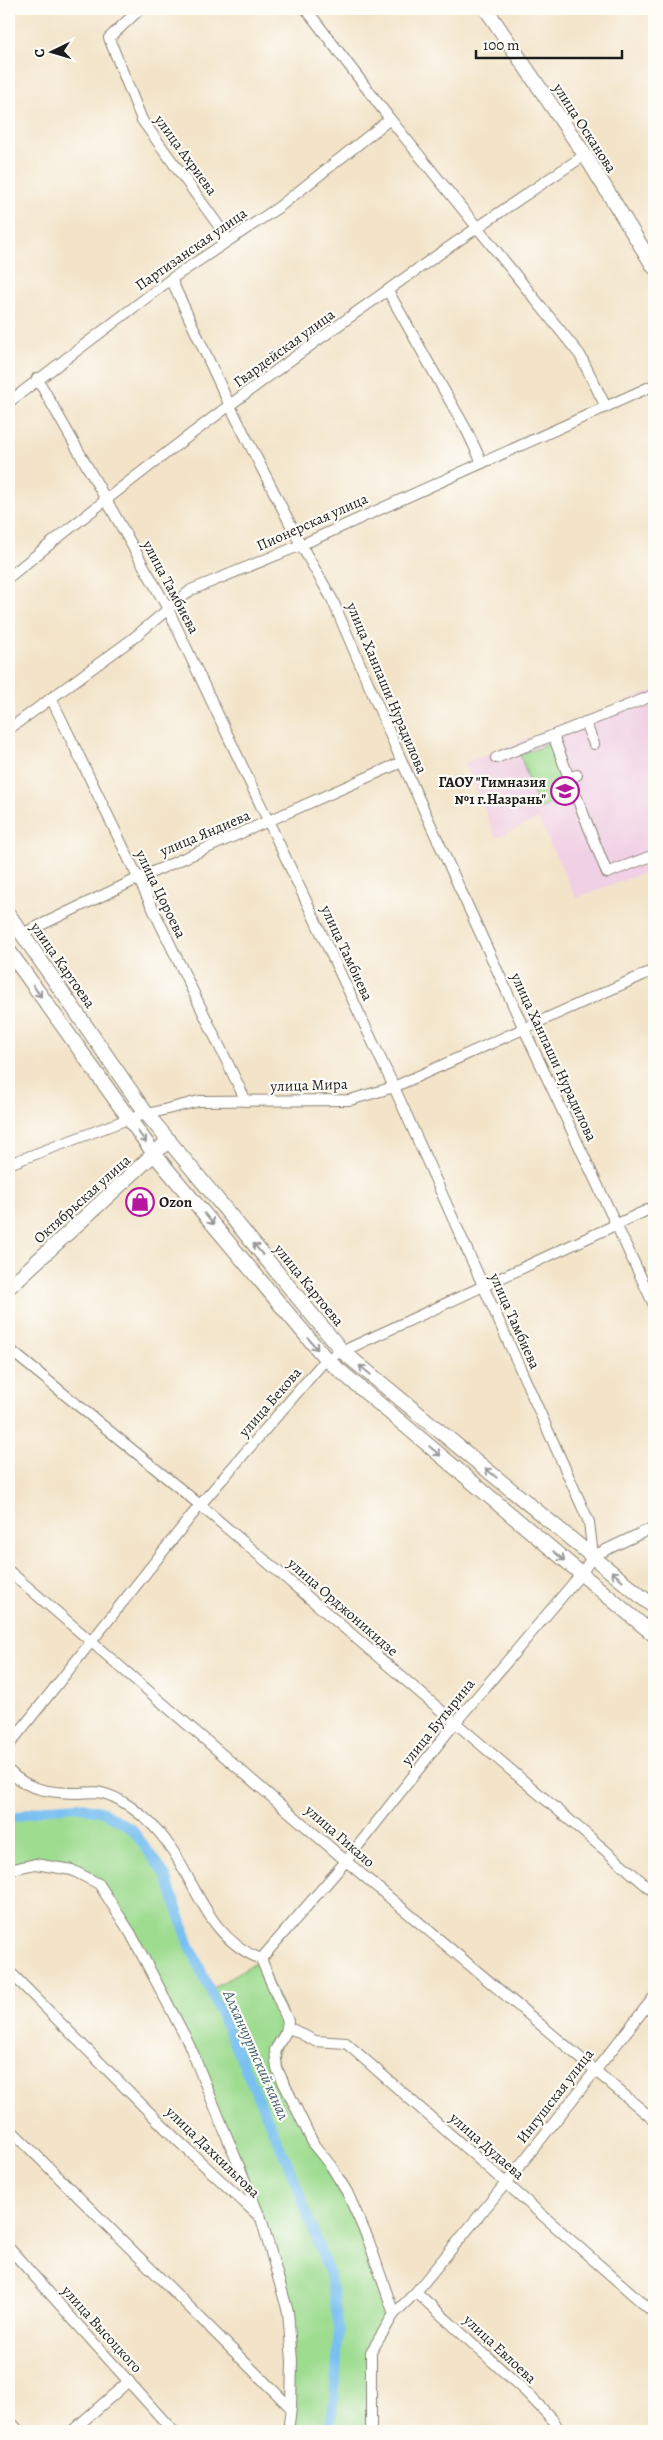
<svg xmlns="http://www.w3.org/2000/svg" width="663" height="2440" font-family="Alegreya,serif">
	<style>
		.built { fill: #f0d0e4 }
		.green { fill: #9edc90; stroke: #5d7c56 }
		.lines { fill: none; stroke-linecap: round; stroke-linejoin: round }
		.canal { stroke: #79c0f1; stroke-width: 10 }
		.street-casing { stroke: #888072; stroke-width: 12 }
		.secondary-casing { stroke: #888072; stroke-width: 16 }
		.street { stroke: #fff; stroke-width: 10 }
		.secondary { stroke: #fff; stroke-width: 14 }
		.oneway { stroke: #999 }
		.labels { text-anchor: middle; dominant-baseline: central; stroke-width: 4.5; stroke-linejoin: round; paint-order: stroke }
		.street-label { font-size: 15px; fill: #1c1c1c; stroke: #fdfcf7 }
		.poi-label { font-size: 15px; font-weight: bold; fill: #1c1c1c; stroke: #fdfcf7; text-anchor: end }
		.water-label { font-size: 16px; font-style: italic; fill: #415e71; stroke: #fdfcf7 }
	</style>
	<rect width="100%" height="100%" fill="#fdfcf7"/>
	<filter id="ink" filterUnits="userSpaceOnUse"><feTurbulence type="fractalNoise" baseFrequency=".02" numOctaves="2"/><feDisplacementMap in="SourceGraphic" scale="10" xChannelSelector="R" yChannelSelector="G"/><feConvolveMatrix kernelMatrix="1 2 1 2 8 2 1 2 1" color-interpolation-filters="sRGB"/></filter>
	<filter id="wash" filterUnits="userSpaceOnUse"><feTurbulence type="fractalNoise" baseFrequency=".0096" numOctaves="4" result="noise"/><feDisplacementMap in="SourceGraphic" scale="20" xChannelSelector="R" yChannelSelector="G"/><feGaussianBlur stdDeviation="1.12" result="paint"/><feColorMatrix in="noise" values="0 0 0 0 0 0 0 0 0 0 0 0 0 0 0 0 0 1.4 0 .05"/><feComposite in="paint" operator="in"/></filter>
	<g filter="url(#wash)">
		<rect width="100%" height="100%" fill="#f3e4c9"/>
		<path class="built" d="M 654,690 L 654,869 L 576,898 L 538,819 L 496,838 L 465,763 Z"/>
		<g class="green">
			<path d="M 550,744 L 568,799 L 538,809 L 520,754 Z"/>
			<path d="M 77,1806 L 104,1812 L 132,1829 L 166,1876 L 190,1946 L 210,1990 L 261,1959 L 288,2021 L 275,2058 L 314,2145 L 347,2192 L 394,2314 L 371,2352 L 371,2431 L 288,2431 L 288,2312 L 261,2218 L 189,2044 L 99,1884 C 65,1866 47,1862 9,1870 L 9,1819 L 49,1808 Z"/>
		</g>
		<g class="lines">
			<path class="canal" d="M 9,1819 L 49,1808 L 77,1806 L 104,1812 L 132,1829 L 166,1876 L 190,1946 L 292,2173 L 330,2276 L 339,2328 L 334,2402 L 329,2431"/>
		</g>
	</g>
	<g filter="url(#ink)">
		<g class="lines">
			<defs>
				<g id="street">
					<path d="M 140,9 L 109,38 L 142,120 L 229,240"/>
					<path d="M 306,9 L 390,119 L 580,355 L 606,407"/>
					<path d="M 171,279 L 230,406 L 301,545 L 332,599 L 402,762 L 524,1029 L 654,1305"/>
					<path d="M 388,291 L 467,431 L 482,463"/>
					<path d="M 37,378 L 167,607 L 394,1087 L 589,1522 L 593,1556"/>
					<path d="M 9,402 L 171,279 L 279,207 L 390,119"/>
					<path d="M 9,577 C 194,427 387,286 585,155"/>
					<path d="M 51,698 L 246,1101"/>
					<path d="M 585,722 L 594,744"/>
					<path d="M 9,729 L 131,640 L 191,590 L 301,545 L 654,385"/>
					<path d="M 553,735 L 569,778 L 577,775"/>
					<path d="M 496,758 L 654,695"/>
					<path d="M 569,778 L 607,873 L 654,855"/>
					<path d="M 22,934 L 137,879 L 402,762"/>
					<path d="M 9,1164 L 128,1119 L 199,1101 L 350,1100 L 394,1087 L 654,970"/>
					<path d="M 9,1349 L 200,1505 L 654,1892"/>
					<path d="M 9,1571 L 346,1861 L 654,2120"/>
					<path d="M 9,1745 L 200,1505 L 326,1359 L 654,1207"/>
					<path d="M 9,1771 C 28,1791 53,1793 79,1793 C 86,1793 95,1791 102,1793 C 119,1797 134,1809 147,1820 C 194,1861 197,1934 261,1959 L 288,2021 L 286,2032 L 275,2050 L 277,2069 L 314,2145 L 331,2166 L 347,2192 L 368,2239 L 394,2314"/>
					<path d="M 9,1870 L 35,1864 L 72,1870 L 99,1884 L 131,1934 L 189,2044 L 259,2215"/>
					<path d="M 261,1959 L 346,1861 L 455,1723 L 581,1574 L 593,1556 L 654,1527"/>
					<path d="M 9,1971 L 176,2139 L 261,2218 L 288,2312 L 292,2361 L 291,2408 L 288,2431"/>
					<path d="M 288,2027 L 315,2041 L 346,2043 L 654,2313"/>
					<path d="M 9,2128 L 291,2408"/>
					<path d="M 9,2248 L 173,2431"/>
					<path d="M 416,2292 L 526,2392 L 553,2420 L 560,2431"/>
					<path d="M 9,2420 L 19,2431"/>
					<path d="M 72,2431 L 129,2381"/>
					<path d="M 371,2431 L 371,2352 L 394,2314 L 416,2292 L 506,2183 L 654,1997"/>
				</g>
				<g id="secondary">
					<path d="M 486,9 L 585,155 L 654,267"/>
					<path d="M 9,915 L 146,1113 L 342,1351 L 654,1607"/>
					<path d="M 9,951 L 155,1155 L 326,1359 L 654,1635"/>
					<path d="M 9,1287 L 169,1140"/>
				</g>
			</defs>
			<use href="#street" class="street-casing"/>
			<use href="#secondary" class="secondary-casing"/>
			<use href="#street" class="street"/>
			<use href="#secondary" class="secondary"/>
		</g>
		<defs><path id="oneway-shaft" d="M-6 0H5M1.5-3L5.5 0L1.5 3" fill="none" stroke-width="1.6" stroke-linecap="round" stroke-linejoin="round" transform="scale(1.25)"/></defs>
		<g class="oneway">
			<use href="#oneway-shaft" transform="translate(37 991) rotate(55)"/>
			<use href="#oneway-shaft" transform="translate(142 1137) rotate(54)"/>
			<use href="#oneway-shaft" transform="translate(209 1219) rotate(50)"/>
			<use href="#oneway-shaft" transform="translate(258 1249) rotate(-129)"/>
			<use href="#oneway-shaft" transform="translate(313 1344) rotate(50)"/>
			<use href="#oneway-shaft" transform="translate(365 1370) rotate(-141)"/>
			<use href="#oneway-shaft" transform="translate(435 1451) rotate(40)"/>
			<use href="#oneway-shaft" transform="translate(491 1473) rotate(-141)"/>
			<use href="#oneway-shaft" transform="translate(559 1556) rotate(40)"/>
			<use href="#oneway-shaft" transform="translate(617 1576) rotate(-140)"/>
		</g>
	</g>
	<defs>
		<symbol id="school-ring" viewBox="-11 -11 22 22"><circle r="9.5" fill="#fdfcf7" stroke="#b5179e" stroke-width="1.5"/><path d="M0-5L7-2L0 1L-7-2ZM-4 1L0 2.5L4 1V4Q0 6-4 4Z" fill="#b5179e"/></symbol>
		<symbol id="shop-ring" viewBox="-11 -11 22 22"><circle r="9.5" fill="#fdfcf7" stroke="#b5179e" stroke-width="1.5"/><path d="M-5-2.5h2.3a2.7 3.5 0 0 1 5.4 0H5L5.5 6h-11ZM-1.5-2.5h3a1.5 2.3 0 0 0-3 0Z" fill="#b5179e"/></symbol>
	</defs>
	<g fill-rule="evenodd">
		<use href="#school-ring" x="549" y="775" width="32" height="32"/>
		<use href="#shop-ring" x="124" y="1186" width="32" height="32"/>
	</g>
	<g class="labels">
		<g class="street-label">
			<text transform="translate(585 128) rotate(57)">улица Осканова</text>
			<text transform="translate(186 155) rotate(54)">улица Ахриева</text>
			<text transform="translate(191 249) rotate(-35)">Партизанская улица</text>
			<text transform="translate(284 348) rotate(-36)">Гвардейская улица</text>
			<text transform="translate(312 522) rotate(-24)">Пионерская улица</text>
			<text transform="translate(171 587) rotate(62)">улица Тамбиева</text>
			<text transform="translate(387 688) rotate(67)">улица Ханпаши Нурадилова</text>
			<text transform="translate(205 833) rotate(-23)">улица Яндиева</text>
			<text transform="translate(161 894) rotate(64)">улица Цороева</text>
			<text transform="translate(347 953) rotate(65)">улица Тамбиева</text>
			<text transform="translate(63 965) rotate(55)">улица Картоева</text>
			<text transform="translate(554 1057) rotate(65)">улица Ханпаши Нурадилова</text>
			<text transform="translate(309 1085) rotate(-2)">улица Мира</text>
			<text transform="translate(82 1199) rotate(-42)">Октябрьская улица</text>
			<text transform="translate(309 1285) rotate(51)">улица Картоева</text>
			<text transform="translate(515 1321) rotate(66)">улица Тамбиева</text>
			<text transform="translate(270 1402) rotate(-49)">улица Бекова</text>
			<text transform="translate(343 1607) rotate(41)">улица Орджоникидзе</text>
			<text transform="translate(438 1722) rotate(-51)">улица Бутырина</text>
			<text transform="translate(340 1836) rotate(41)">улица Гикало</text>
			<text transform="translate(555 2096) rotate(-52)">Ингушская улица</text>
			<text transform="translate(487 2146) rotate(41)">улица Дудаева</text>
			<text transform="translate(213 2152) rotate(44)">улица Дахкильгова</text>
			<text transform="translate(102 2329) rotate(48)">улица Высоцкого</text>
			<text transform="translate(500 2349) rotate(43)">улица Евлоева</text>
		</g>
		<g class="poi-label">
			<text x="546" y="782">ГАОУ "Гимназия<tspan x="546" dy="17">№1 г.Назрань"</tspan></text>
			<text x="159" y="1202" text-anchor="start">Ozon</text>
		</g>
		<g class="water-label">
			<text transform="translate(256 2055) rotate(66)">Алханчуртский канал</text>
		</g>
	</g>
	<rect width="663" height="2440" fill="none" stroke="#fdfcf7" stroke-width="30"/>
	<g transform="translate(52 52) rotate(265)" stroke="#fdfcf7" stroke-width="4" paint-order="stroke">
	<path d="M0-4L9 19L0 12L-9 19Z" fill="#1c1c1c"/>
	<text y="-8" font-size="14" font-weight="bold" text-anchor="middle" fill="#1c1c1c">С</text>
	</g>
	<path d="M476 50v8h146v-8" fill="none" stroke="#1c1c1c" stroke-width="2.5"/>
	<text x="483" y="50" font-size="15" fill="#1c1c1c" stroke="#fdfcf7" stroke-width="4" paint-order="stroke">100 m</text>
</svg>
